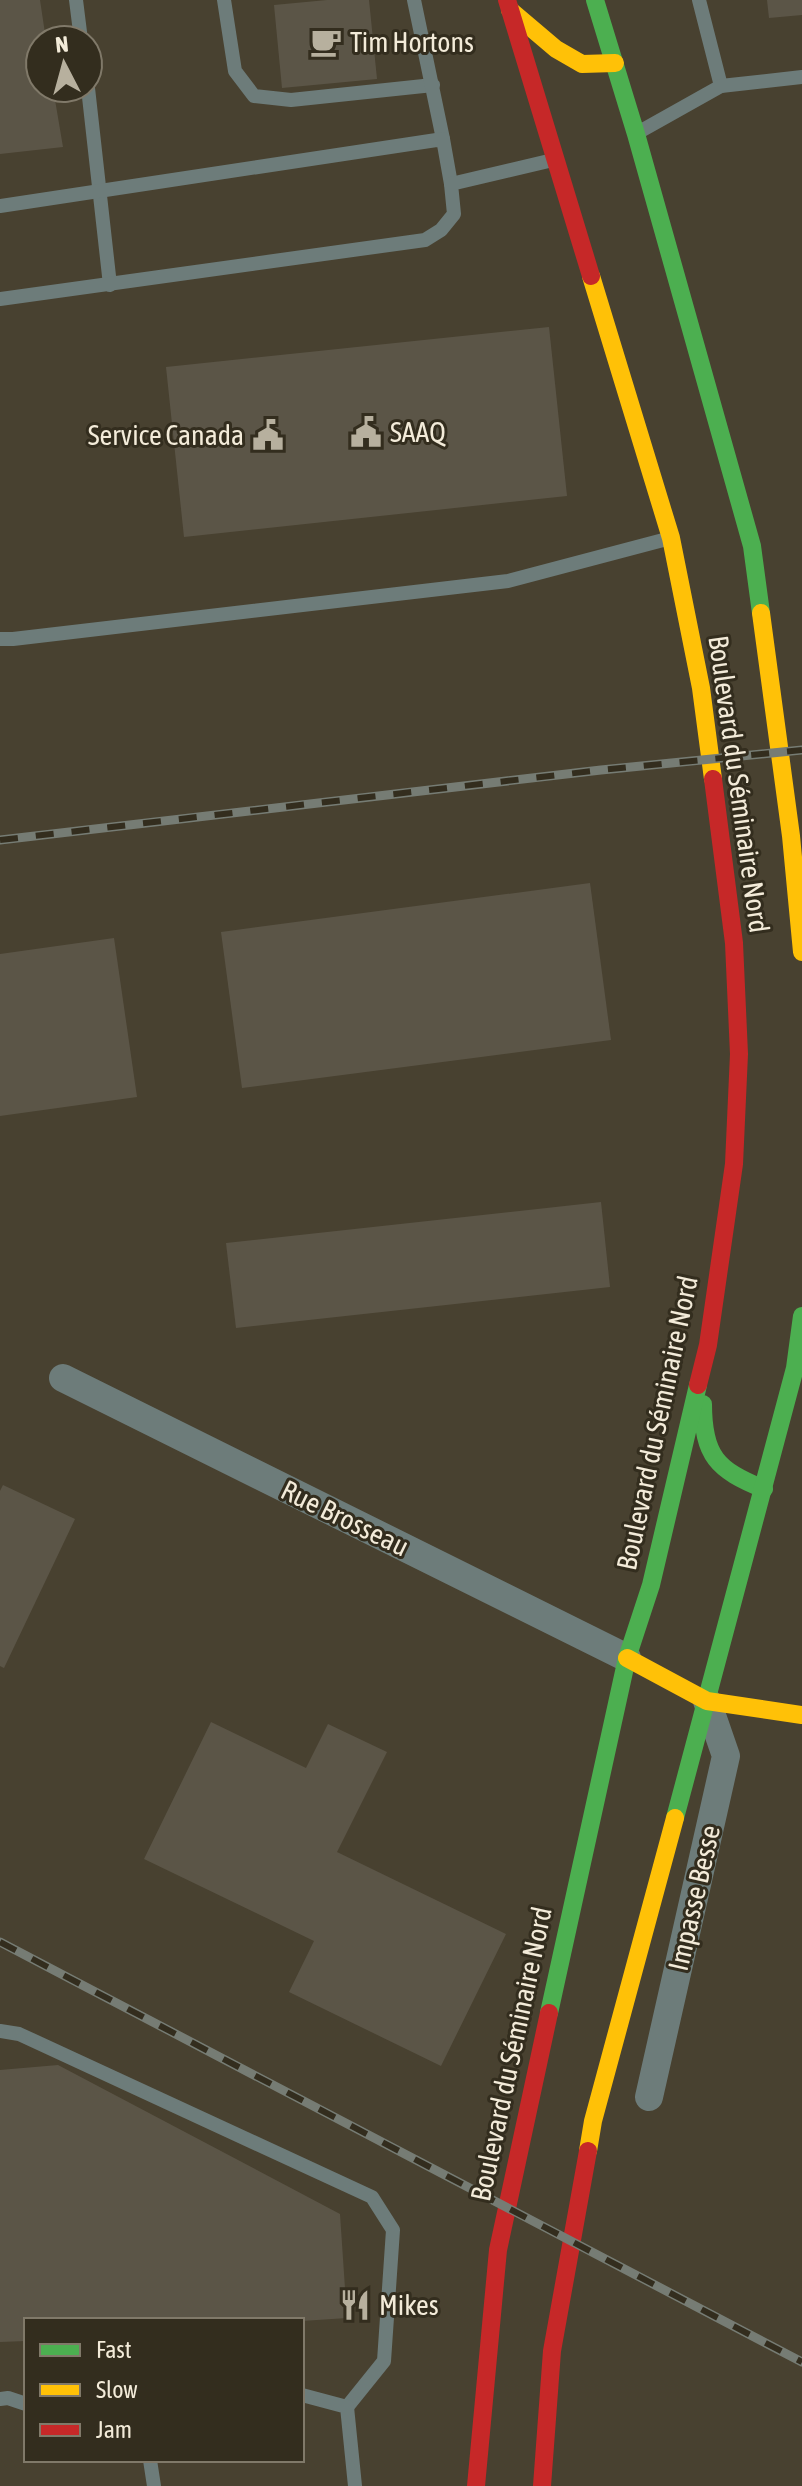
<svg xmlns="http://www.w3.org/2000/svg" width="802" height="2486" font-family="'Asap Condensed',sans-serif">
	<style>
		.building { fill: #5b5547 }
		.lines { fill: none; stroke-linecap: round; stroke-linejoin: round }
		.lane { stroke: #6d7c7a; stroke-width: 14 }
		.street { stroke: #6d7c7a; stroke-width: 28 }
		.fast { stroke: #4caf50; stroke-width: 18 }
		.slow { stroke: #ffc107; stroke-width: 18 }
		.jam { stroke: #c62828; stroke-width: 18 }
		.rail-casing { stroke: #767c74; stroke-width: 9 }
		.rail { stroke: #332d1e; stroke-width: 6; stroke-dasharray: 18; stroke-linecap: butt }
		.labels { text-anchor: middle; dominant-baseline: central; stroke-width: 6; stroke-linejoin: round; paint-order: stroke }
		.poi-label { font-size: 28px; fill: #f3ebd9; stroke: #332d1e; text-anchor: start }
		.street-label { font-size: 28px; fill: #f3ebd9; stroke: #332d1e }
	</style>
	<rect width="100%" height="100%" fill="#484130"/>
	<g class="building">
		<path d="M 0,0 L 40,0 L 46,40 L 40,40 L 40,88 L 53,88 L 63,147 L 0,154 Z"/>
		<path d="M 327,0 L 369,0 L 377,79 L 282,88 L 274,5 Z"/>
		<path d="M 767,0 L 802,0 L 802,15 L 769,18 Z"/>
		<path d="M 549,327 L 567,496 L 184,537 L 166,367 Z"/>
		<path d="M 590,883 L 611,1040 L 242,1088 L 221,932 Z"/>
		<path d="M 114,938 L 137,1097 L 0,1116 L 0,954 Z"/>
		<path d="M 601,1202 L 610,1287 L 236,1328 L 226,1243 Z"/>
		<path d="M 3,1485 L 75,1519 L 4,1668 L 0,1666 L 0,1491 Z"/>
		<path d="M 211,1722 L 306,1768 L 328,1724 L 387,1752 L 337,1852 L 506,1934 L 441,2066 L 289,1992 L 314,1941 L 144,1859 Z"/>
		<path d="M 58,2065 L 340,2214 L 347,2318 L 302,2321 L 26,2320 L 26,2341 L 0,2342 L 0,2070 Z"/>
	</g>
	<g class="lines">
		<g class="lane">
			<path d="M 76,0 L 81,40"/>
			<path d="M 224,0 L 235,71 L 254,96 L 291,100 L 433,85"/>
			<path d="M 414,0 L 443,139"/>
			<path d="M 699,0 L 721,86"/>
			<path d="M 88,88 L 110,285"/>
			<path d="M 639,132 L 721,86 L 802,77"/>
			<path d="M 0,206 L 443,139 L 451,184"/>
			<path d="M 0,299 L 425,240 L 441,230 L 454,214 L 451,184 L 553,160"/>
			<path d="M 0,639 L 13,639 L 508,581 L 667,539"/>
			<path d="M 0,2031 L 19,2034 L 372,2197 L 393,2230 L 384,2361 L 347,2407"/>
			<path d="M 302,2395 L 347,2407 L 355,2486"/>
			<path d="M 0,2399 L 8,2398 L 26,2404"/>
			<path d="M 150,2460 L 154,2486"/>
		</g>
		<g class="street">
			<path d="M 63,1378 L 627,1658"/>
			<path d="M 649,2097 L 726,1756 L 707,1701"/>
		</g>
		<g class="fast">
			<path d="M 595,0 L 636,134 L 752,546 L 761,613"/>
			<path d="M 703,1404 C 703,1456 717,1470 764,1489"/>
			<path d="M 675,1818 L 795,1368 L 802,1316"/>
			<path d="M 549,2013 L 627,1658 L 651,1585 L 698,1385"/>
		</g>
		<g class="slow">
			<path d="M 510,10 L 556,49 L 582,64 L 615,63"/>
			<path d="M 591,276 L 671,538 L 701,688 L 713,779"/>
			<path d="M 761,613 L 791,836 L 802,952"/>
			<path d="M 627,1658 L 707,1701 L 802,1715"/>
			<path d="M 588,2151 L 593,2121 L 675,1818"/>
		</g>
		<g class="jam">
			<path d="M 507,0 L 591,276"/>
			<path d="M 698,1385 L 708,1345 L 734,1164 L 739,1054 L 734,943 L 713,779"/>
			<path d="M 476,2486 L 498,2250 L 549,2013"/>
			<path d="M 542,2486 L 552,2351 L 588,2151"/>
		</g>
		<defs>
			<g id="rail">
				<path d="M 0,840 L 601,770 L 802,750"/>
				<path d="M 0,1942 L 802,2362"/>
			</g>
		</defs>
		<use href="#rail" class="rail-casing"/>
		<use href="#rail" class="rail"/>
	</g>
	<defs>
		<symbol id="cafe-bare" viewBox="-9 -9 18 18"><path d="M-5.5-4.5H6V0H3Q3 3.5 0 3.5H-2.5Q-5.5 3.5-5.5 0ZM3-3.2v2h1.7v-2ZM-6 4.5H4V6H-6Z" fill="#b7b09e" stroke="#332d1e" stroke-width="2.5" paint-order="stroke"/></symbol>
		<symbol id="civic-bare" viewBox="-9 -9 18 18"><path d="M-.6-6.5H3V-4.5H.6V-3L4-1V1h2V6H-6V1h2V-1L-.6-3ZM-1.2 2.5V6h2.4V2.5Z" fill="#b7b09e" stroke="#332d1e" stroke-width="2.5" paint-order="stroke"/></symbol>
		<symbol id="restaurant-bare" viewBox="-9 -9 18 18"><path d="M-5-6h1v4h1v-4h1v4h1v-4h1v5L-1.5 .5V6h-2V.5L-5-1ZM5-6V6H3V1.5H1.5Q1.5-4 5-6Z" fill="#b7b09e" stroke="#332d1e" stroke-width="2.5" paint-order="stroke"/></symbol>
	</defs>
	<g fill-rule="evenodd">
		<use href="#cafe-bare" x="304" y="20" width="44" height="44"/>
		<use href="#civic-bare" x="344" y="410" width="44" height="44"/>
		<use href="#civic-bare" x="246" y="413" width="44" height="44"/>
		<use href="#restaurant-bare" x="333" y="2283" width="44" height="44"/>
	</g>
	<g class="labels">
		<g class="poi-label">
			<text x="350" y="42">Tim Hortons</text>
			<text x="390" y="432">SAAQ</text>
			<text x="244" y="435" text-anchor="end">Service Canada</text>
			<text x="379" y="2305">Mikes</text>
		</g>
		<g class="street-label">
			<text transform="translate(739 784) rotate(82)">Boulevard du Séminaire Nord</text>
			<text transform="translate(657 1423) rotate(-78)">Boulevard du Séminaire Nord</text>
			<text transform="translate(345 1518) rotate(26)">Rue Brosseau</text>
			<text transform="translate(694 1898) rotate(-77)">Impasse Besse</text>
			<text transform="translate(511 2054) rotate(-78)">Boulevard du Séminaire Nord</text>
		</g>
	</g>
	<rect x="24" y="2318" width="280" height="144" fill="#332d1e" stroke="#807969" stroke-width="2"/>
	<rect x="40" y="2344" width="40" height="12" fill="#4caf50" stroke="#807969" stroke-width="2"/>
	<text x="96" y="2358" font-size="24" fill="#f3ebd9">Fast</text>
	<rect x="40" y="2384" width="40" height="12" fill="#ffc107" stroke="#807969" stroke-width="2"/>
	<text x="96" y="2398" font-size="24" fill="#f3ebd9">Slow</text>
	<rect x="40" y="2424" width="40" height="12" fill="#c62828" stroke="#807969" stroke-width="2"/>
	<text x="96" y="2438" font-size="24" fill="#f3ebd9">Jam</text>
	<g transform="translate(64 64) rotate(354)"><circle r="38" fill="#332d1e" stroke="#807969" stroke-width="2"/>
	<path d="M0-6L14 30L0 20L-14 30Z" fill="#b7b09e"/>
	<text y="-12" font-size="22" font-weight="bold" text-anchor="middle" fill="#f3ebd9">N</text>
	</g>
</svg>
